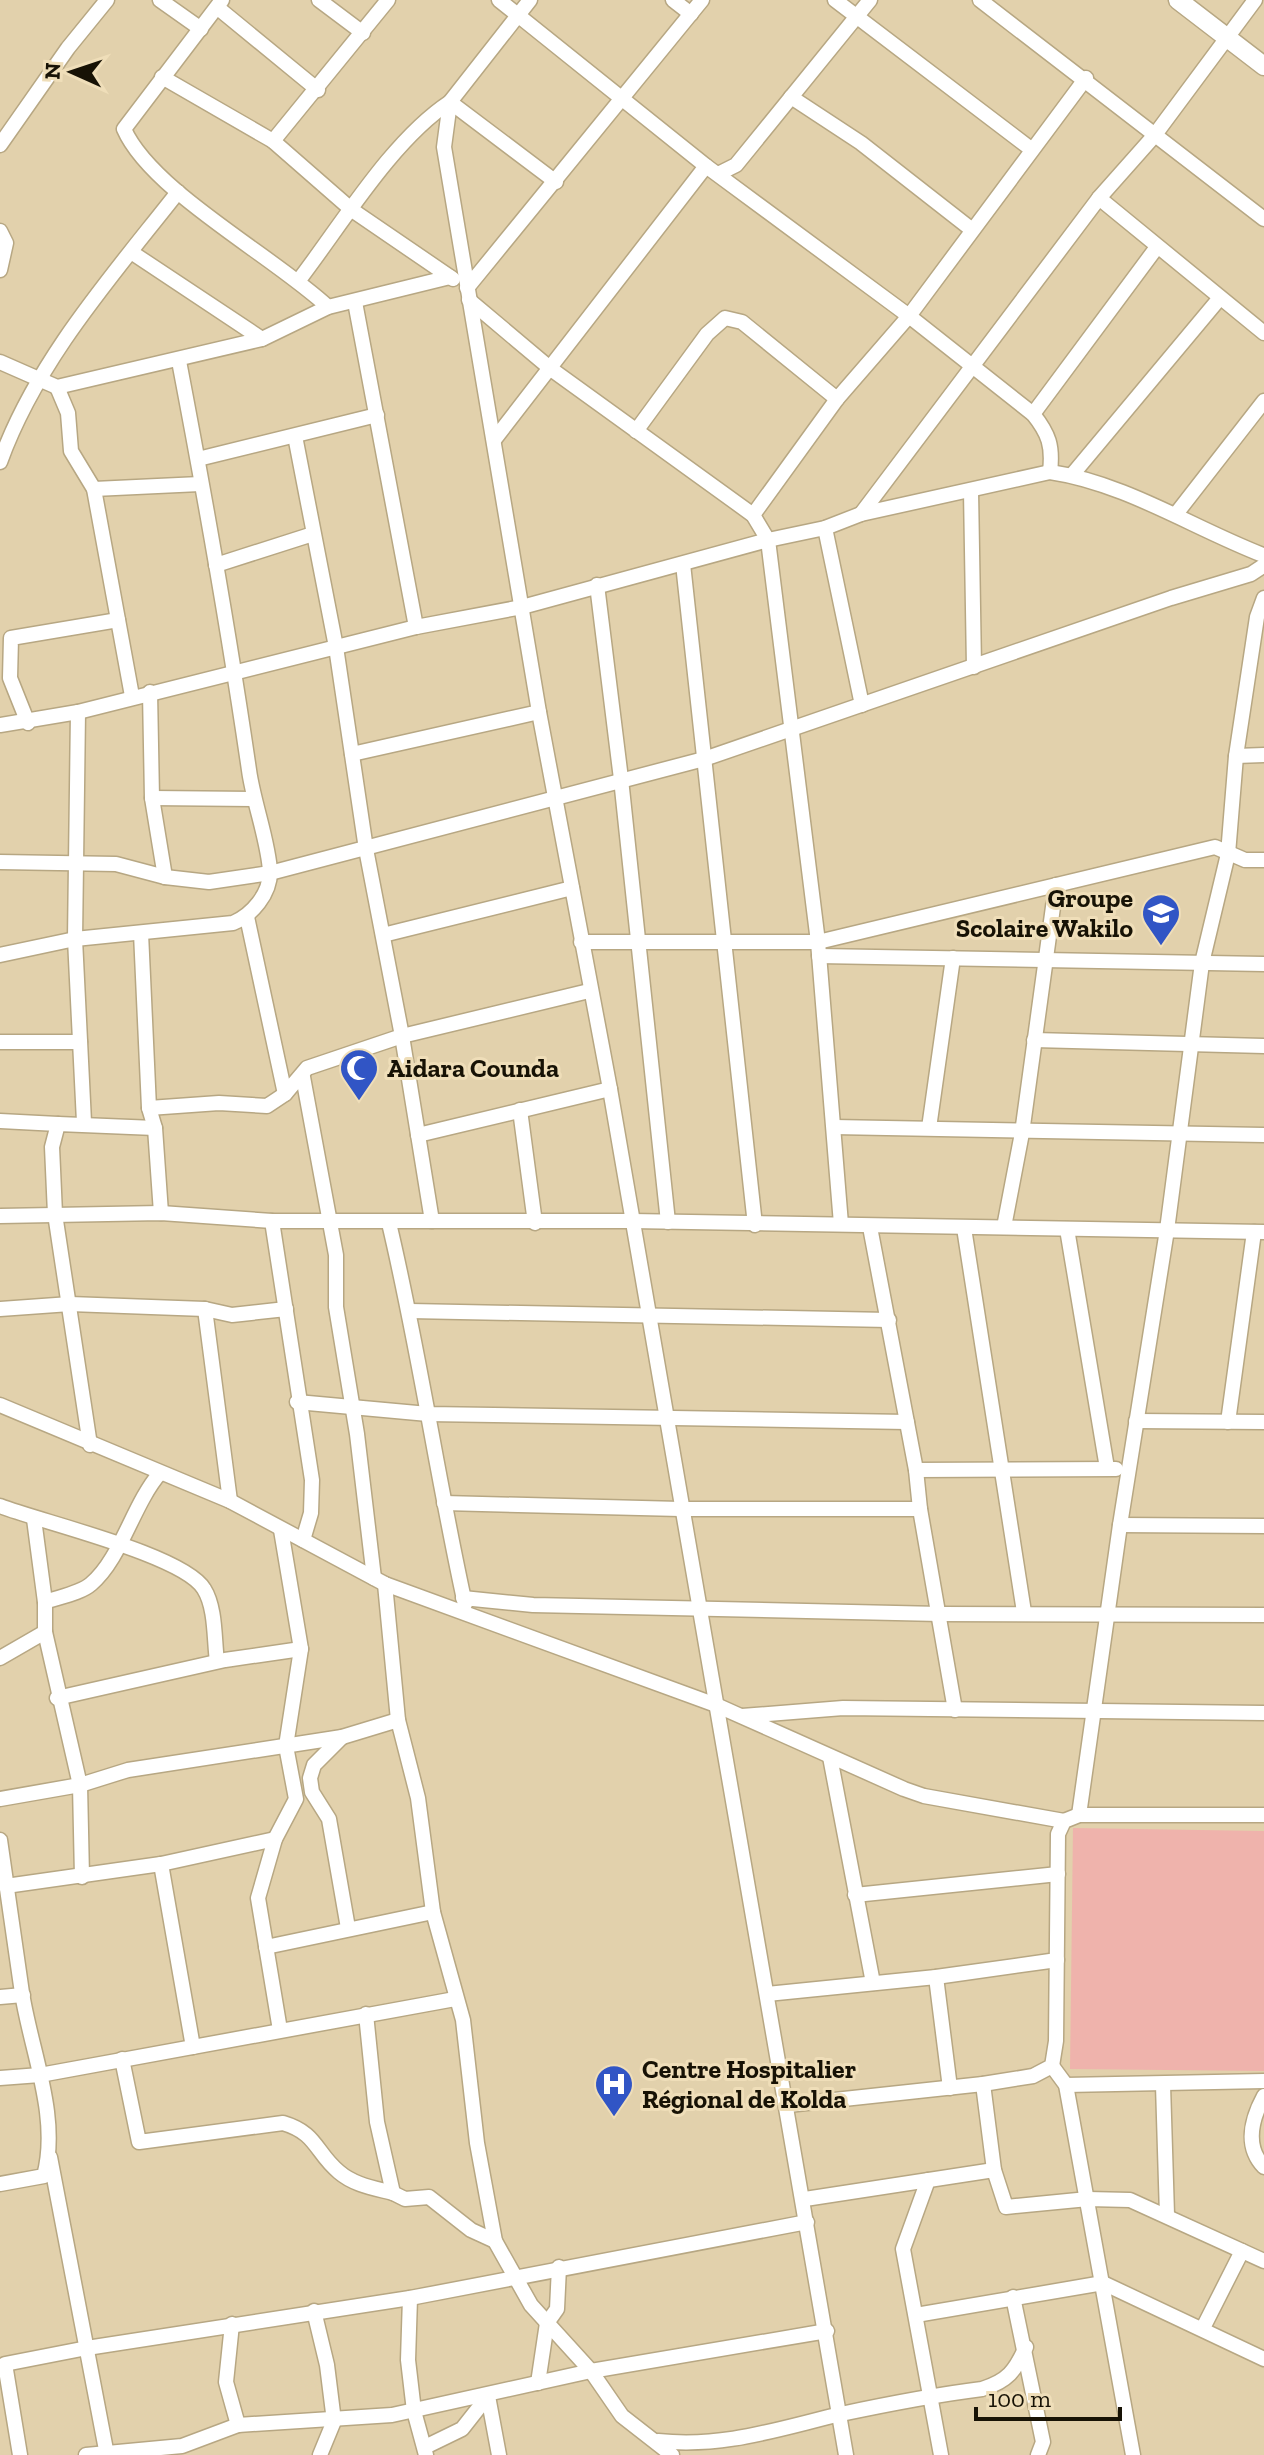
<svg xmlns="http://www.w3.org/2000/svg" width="1264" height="2455" font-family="'Zilla Slab',serif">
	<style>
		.park { fill: #efb3ac }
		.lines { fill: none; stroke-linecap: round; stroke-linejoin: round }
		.minor-casing { stroke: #b7a783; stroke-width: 17 }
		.major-casing { stroke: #b7a783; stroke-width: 21 }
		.minor { stroke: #fff; stroke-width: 14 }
		.major { stroke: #fff; stroke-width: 18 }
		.labels { text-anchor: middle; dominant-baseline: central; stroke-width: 6; stroke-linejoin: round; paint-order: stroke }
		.poi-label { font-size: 26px; font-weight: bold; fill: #171205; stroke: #efdeb9; text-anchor: start }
	</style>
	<rect width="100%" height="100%" fill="#e2d1ac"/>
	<path class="park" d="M 1073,1828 L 1264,1831 L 1264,2071 L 1070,2069 Z"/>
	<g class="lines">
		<defs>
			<g id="minor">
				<path d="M 160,0 L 201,29"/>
				<path d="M 222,0 L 124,129 C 151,191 275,257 328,307"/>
				<path d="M 319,0 L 363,33"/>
				<path d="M 499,0 L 706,166 L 909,316 L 1033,414 C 1049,434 1053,446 1050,472"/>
				<path d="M 530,0 L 450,102 L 444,147 L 539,712 L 610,1089 L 846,2455"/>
				<path d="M 673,0 L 691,14"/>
				<path d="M 835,0 L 1031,149"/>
				<path d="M 980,0 L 1264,219"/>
				<path d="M 218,8 L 318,90"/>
				<path d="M 162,77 L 273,141 L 352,210 L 453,279"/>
				<path d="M 791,97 L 861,143 L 971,229"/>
				<path d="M 273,141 L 388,0"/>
				<path d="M 0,145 L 68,48 L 107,0"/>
				<path d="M 720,173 L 736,165 L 870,0"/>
				<path d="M 1099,198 L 1264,333"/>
				<path d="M 0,231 L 6,243 L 0,270"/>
				<path d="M 131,252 L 262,339"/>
				<path d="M 299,280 C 342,224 392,140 450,102 L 556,182"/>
				<path d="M 467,288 L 702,0"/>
				<path d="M 469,300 L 551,369 L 753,515 L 768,540 L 818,942 L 841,1224"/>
				<path d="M 355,302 L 416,627"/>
				<path d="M 0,362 L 57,387 L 262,339 L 328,307 L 450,277"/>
				<path d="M 57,387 L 68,413 L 71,451 L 94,489 L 132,696"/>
				<path d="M 1033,414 L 1157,247"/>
				<path d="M 636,431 L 707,334 L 725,318 L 742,322 L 837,399"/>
				<path d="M 295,436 L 336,647 L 366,849 L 402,1036 L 432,1221"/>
				<path d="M 494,440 L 706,166"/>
				<path d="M 198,459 L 377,415"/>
				<path d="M 0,462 C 37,360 112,276 178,192"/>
				<path d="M 1072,475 L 1219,299"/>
				<path d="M 94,489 L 200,484"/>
				<path d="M 971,491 L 974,667"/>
				<path d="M 861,514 L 1099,198 L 1154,136 L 1255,0"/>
				<path d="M 1176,514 L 1264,401"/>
				<path d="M 753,515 L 837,399 L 909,316 L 1086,78"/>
				<path d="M 825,528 L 862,705"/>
				<path d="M 683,564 L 755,1225"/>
				<path d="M 216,565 L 313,534"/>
				<path d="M 597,585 L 621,779 L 668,1222"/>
				<path d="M 150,692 L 152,798 L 165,877"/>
				<path d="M 78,712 L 75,939 L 84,1122"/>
				<path d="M 28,723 L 10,678 L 11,638 L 118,620"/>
				<path d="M 0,725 L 78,712 L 416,627 L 522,607 L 768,540 L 825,528 L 861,514 L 1050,472 C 1125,483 1193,528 1263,555"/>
				<path d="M 352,754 L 539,712"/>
				<path d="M 1236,756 L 1264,755"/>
				<path d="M 152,798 L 253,799"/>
				<path d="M 0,862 L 116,864 L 165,877 L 209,882 L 270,873 L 704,759 L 1171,598 L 1251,574 L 1263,566"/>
				<path d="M 247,917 L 285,1094"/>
				<path d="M 141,933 L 149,1108 L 155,1128 L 161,1213"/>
				<path d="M 383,935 L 572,888"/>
				<path d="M 581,942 L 818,942 L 1215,847 L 1245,860 L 1264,860"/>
				<path d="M 0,955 L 75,939 L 233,923 C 252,915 270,894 270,872 C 269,843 253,801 249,770 C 229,633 205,497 179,361"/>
				<path d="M 819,956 L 1264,964"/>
				<path d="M 1034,1040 L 1264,1046"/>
				<path d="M 0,1042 L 80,1042"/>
				<path d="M 303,1077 L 336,1255 L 336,1307 L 357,1434 L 374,1578"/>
				<path d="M 149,1108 L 219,1103 L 267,1106 L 285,1094 L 307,1068 L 402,1036 L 589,991"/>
				<path d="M 520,1110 L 535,1223"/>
				<path d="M 0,1121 L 58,1124"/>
				<path d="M 834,1127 L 1264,1135"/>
				<path d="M 929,1128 L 953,958"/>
				<path d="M 418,1135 L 610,1089"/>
				<path d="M 0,1216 L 161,1213 L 272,1221 L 632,1221 L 1264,1232"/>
				<path d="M 272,1221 L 312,1480 L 311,1513 L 303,1540"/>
				<path d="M 389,1223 C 419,1349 437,1477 465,1604"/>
				<path d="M 870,1227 L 916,1470 L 920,1509 L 955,1710"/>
				<path d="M 1004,1227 L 1022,1133 L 1056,885"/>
				<path d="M 964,1228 L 1024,1612"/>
				<path d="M 1067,1229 L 1107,1468"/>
				<path d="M 0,1309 L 70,1304 L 205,1309 L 232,1315 L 286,1309"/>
				<path d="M 205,1309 L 230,1501"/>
				<path d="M 410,1311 L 889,1320"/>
				<path d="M 297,1402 L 428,1414 L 907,1422"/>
				<path d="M 0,1405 L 230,1501 L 385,1584 L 716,1705 L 904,1789 L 924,1796 L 1064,1821"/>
				<path d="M 1136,1421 L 1264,1422"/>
				<path d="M 1228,1422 L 1254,1232"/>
				<path d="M 90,1445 L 55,1214 L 52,1147 L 58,1124 L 155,1128"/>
				<path d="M 916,1470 L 1116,1469"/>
				<path d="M 444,1503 L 680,1509 L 920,1509"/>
				<path d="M 0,1506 C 41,1522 184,1555 204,1589 C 216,1608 214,1640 217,1661"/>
				<path d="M 34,1519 L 45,1602 L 45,1632 L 80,1785 L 82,1877"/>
				<path d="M 1120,1525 L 1264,1526"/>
				<path d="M 385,1584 L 398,1720 L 418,1798 L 433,1912 L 463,2020 L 477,2143 L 495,2241 L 531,2305 L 591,2371 L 622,2416 L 672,2455"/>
				<path d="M 463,1598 L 533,1605 L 940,1614 L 1264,1615"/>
				<path d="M 45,1602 C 59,1597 81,1593 91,1584 C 121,1559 133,1504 160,1473"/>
				<path d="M 0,1658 L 45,1632"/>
				<path d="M 57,1698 L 225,1660 L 301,1649"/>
				<path d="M 742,1716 L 843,1708 L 1264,1713"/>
				<path d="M 342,1737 L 314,1765 L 310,1778 L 312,1792 L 329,1819 L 348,1928"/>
				<path d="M 830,1757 L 873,1983"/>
				<path d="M 0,1799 L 80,1785 L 128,1770 L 342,1737 L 398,1720"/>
				<path d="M 1079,1815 L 1120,1525 L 1167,1230 L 1202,963 L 1228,854 L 1236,756 L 1257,617 L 1264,598"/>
				<path d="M 0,1840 C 7,1891 15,1942 22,1993 C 31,2051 60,2117 44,2176 L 0,2184"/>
				<path d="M 161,1864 L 193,2047"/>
				<path d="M 6,1886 L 161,1864 L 275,1839"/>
				<path d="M 855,1895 L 1058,1874"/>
				<path d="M 266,1947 L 433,1912"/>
				<path d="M 936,1977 L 950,2088"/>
				<path d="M 767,1994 L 936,1977 L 1057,1960"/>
				<path d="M 0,1997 L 23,1995"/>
				<path d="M 366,2014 L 377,2122 L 393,2193 L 405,2199 L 429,2197 L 471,2230 L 495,2241"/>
				<path d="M 280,2030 L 258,1898 L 275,1839 L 296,1799 L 286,1746 L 301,1649 L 281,1530"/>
				<path d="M 122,2059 L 139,2142 L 283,2123 C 317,2133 315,2152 339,2172 C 354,2185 374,2188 393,2193"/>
				<path d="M 1052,2066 L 1066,2085 L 1133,2455"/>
				<path d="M 0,2078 L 40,2075 L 455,1999"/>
				<path d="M 983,2084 L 994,2170 L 1006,2207 L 1088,2199 L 1130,2200 L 1264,2261"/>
				<path d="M 1066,2085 L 1264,2081"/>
				<path d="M 1163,2085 L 1167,2215"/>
				<path d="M 1264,2096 C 1252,2118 1244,2146 1264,2167"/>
				<path d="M 788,2105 L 983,2084 L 1033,2076 L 1052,2066 L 1056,2041 L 1058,1834 L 1064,1821 L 1079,1815 L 1264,1815"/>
				<path d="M 50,2157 L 107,2455"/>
				<path d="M 928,2180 L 903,2249 L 941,2455"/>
				<path d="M 805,2199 L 994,2170"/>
				<path d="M 1013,2297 L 1043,2442 L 1038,2455"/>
				<path d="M 410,2298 L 408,2360 L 414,2411 L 426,2455"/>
				<path d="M 314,2311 L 327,2365 L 334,2421 L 320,2455"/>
				<path d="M 916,2315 L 1103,2283 L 1264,2359"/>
				<path d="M 232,2324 L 226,2382 L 238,2425"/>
				<path d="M 1203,2328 L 1242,2251"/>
				<path d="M 538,2383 L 547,2323 L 557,2309 L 559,2267"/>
				<path d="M 488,2396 L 499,2455"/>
				<path d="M 658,2441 C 724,2448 777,2429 841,2414 C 888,2404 934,2395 982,2389 C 1008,2381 1015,2371 1026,2347"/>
				<path d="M 425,2447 L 462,2429 L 488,2396"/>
				<path d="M 20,2455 L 5,2364 L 87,2348 L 410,2298 L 807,2222"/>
				<path d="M 86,2455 L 182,2446 L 238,2425 L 392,2415 L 591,2371 L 827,2331"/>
			</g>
			<path id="major" d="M 1178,0 L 1264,66"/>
		</defs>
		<use href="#minor" class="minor-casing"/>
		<use href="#major" class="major-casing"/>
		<use href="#minor" class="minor"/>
		<use href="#major" class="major"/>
	</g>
	<defs>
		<symbol id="school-pin" viewBox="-11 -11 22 30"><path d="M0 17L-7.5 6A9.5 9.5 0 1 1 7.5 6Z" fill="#3155c5" stroke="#efdeb9"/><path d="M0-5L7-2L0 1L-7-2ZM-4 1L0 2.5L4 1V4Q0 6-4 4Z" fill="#fff"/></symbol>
		<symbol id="mosque-pin" viewBox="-11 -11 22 30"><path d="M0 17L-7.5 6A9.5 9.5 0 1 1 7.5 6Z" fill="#3155c5" stroke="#efdeb9"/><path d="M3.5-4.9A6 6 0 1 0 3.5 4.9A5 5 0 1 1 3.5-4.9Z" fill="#fff"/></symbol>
		<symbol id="hospital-pin" viewBox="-11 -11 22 30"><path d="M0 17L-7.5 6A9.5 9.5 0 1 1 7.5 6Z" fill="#3155c5" stroke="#efdeb9"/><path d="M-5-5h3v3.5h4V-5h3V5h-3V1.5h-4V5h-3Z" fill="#fff"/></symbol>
	</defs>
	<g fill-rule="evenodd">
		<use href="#school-pin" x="1139" y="891" width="44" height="60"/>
		<use href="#mosque-pin" x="337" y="1046" width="44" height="60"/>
		<use href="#hospital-pin" x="592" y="2062" width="44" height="60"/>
	</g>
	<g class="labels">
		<g class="poi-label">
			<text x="1133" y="898" text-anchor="end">Groupe<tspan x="1133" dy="30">Scolaire Wakilo</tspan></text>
			<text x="387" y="1068">Aidara Counda</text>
			<text x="642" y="2069">Centre Hospitalier<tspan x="642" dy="30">Régional de Kolda</tspan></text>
		</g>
	</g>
	<g transform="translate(72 72) rotate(273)" stroke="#efdeb9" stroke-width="6" paint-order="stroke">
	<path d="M0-6L14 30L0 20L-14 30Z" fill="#171205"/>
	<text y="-12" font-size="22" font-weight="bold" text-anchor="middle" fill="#171205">N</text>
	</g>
	<path d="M976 2407v12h144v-12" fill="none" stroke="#171205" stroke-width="4"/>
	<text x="988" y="2407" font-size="24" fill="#171205" stroke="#efdeb9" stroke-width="6" paint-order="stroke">100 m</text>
</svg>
